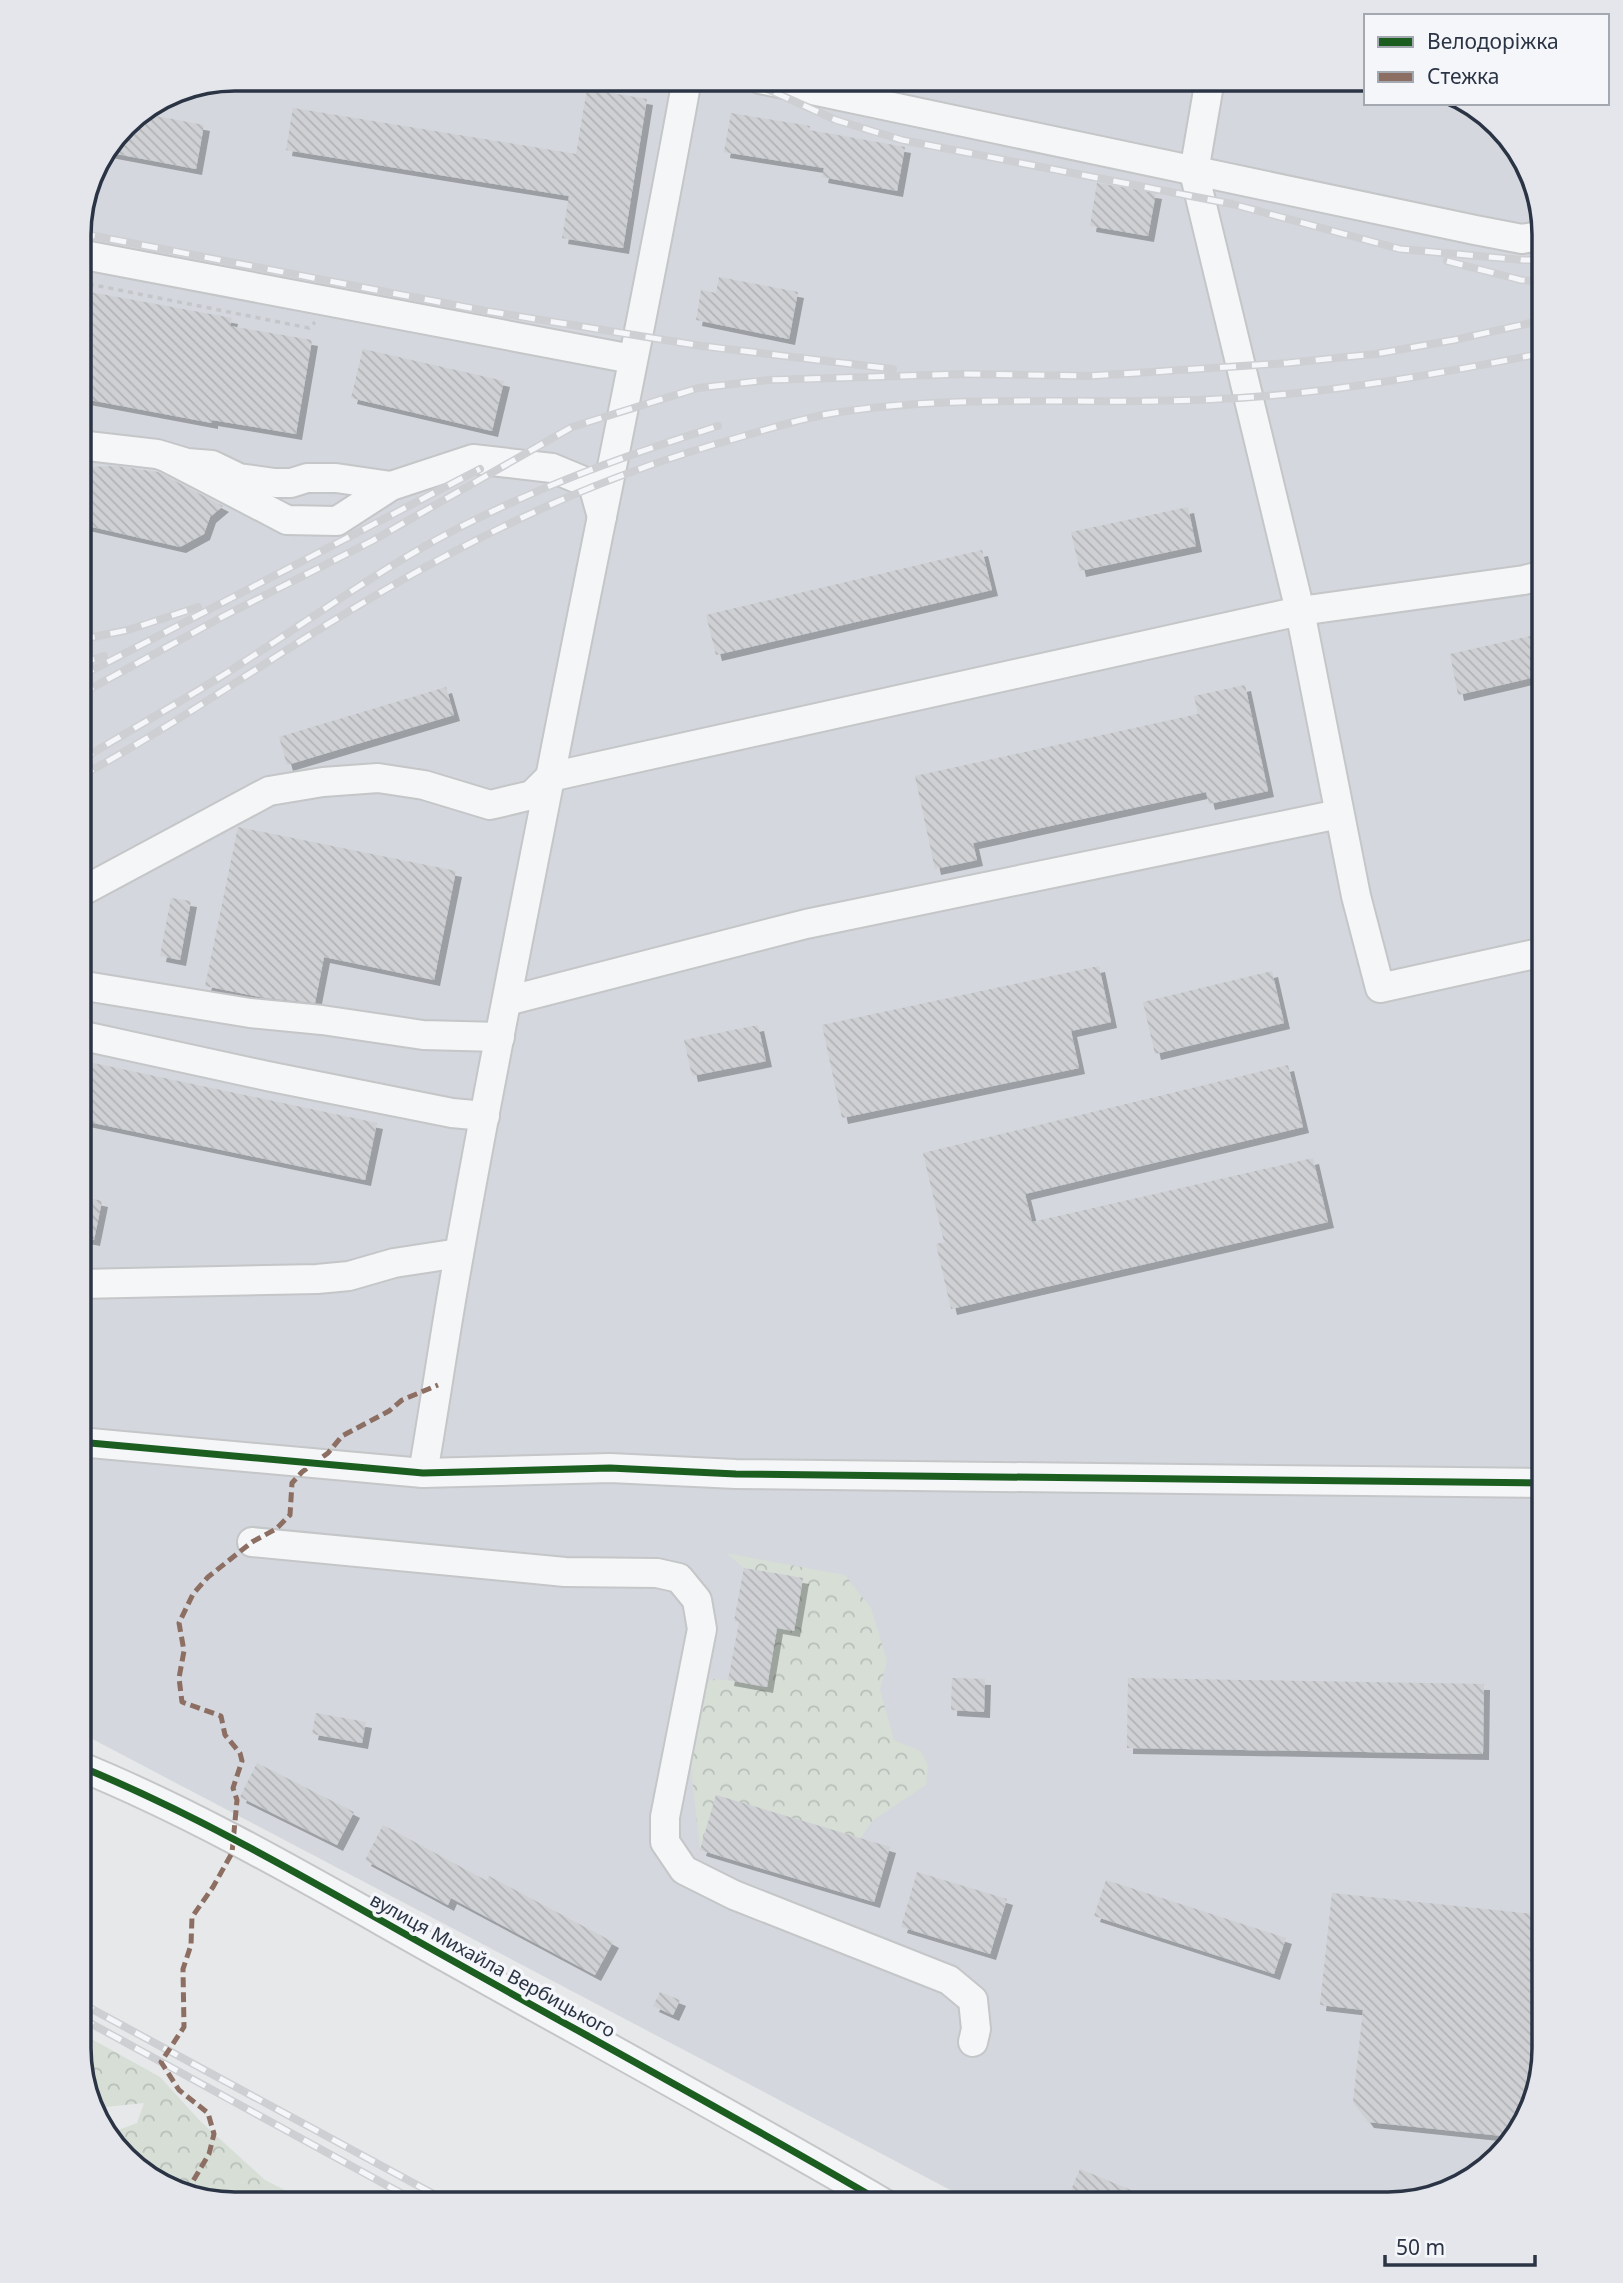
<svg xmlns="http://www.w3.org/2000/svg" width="1623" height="2283" font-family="'Noto Sans',sans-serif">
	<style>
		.built { fill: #d4d7dd }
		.forest { fill: url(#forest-crowns) }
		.building { fill: url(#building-back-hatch); filter: url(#shadow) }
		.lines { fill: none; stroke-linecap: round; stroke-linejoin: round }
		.minor-casing { stroke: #c4c6c8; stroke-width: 32 }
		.path { stroke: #c5c6ca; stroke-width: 3.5; stroke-dasharray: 5 5; stroke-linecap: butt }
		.minor { stroke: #f5f6f7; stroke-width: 28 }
		.rail-casing { stroke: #cecfd2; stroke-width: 8 }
		.rail { stroke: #f4f6f9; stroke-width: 5; stroke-dasharray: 16; stroke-linecap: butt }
		.quiet { stroke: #8d6e63; stroke-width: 5; stroke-dasharray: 10 5; stroke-linecap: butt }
		.cycleway-casing { stroke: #f4f6f9; stroke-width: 11 }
		.cycleway { stroke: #1b5e20; stroke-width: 7 }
		.labels { text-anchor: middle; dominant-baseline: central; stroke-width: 7; stroke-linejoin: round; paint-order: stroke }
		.street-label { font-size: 19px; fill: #2b3445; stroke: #f4f6f9 }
		.rim { fill: none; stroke: #2b3445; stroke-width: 3.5 }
	</style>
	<defs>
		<pattern id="forest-crowns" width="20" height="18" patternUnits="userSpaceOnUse" patternTransform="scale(1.75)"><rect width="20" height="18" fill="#d6ded6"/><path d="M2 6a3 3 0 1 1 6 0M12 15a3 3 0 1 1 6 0" fill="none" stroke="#b8bfb9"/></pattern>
		<pattern id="building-back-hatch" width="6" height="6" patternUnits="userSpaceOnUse" patternTransform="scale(1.75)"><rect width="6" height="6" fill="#ced0d3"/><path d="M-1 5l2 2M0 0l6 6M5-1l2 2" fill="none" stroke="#b1b3b6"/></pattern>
		<filter id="shadow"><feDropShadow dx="6" dy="6" stdDeviation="0" flood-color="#0004"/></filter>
	</defs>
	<rect width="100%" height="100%" fill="#e6e8ea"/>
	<path class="built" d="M 235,79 L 1366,79 L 1366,103 L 1470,103 L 1523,157 L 1544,235 L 1544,2048 L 1523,2126 L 1466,2183 L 1388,2204 L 977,2204 L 79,1732 L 79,224 L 95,166 L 132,118 L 176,91 Z"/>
	<g class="forest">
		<path d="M 726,1553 L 845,1575 L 871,1608 L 887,1661 L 880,1690 L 894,1740 L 921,1751 L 928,1765 L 926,1785 L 872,1821 L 861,1838 L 716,1795 L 700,1850 L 689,1751 L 693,1711 L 710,1679 L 728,1680 L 767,1687 L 777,1628 L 803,1579 L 744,1568 Z"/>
		<path d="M 79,2032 L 160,2077 L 201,2122 L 265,2180 L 312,2204 L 225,2204 L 157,2183 L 108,2134 L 137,2123 L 144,2103 L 105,2107 L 94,2103 L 79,2048 Z"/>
	</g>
	<g class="building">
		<path d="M 587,89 L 647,99 L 623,248 L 562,238 L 569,196 L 286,150 L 293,108 L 576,154 Z"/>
		<path d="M 140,113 L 204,125 L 196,169 L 106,152 L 132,118 Z"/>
		<path d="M 731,113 L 810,126 L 809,130 L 905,147 L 897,191 L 822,177 L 824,168 L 724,152 Z"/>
		<path d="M 1097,183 L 1156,193 L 1148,236 L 1090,226 Z"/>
		<path d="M 719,277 L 798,292 L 789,339 L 696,320 L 701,290 L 716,293 Z"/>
		<path d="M 79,290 L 232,318 L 230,326 L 312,340 L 296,434 L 212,420 L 212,423 L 79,398 Z"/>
		<path d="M 363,349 L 504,381 L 492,431 L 351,398 Z"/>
		<path d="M 115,466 L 158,472 L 223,506 L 210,517 L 204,534 L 180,547 L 79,524 L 90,467 Z"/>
		<path d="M 1188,507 L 1196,546 L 1080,571 L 1071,532 Z"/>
		<path d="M 982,550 L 992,590 L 716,655 L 706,615 Z"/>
		<path d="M 1544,633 L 1544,675 L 1458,695 L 1450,654 Z"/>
		<path d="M 1245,685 L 1268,791 L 1209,804 L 1206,792 L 973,843 L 977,860 L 935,869 L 915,776 L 1198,714 L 1194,696 Z"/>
		<path d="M 446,687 L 454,715 L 287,765 L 279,737 Z"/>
		<path d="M 238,827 L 456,871 L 434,980 L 324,957 L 315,1003 L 265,998 L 205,986 Z"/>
		<path d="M 171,898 L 191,901 L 180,960 L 160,956 Z"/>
		<path d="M 1099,966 L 1111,1022 L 1071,1031 L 1079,1068 L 842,1118 L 822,1025 Z"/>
		<path d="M 1272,971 L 1284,1023 L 1155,1054 L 1143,1002 Z"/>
		<path d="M 758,1025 L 766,1061 L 692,1076 L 684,1040 Z"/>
		<path d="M 79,1060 L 377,1123 L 365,1180 L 79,1120 Z"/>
		<path d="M 1288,1065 L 1303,1127 L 1025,1194 L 1032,1222 L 1313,1158 L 1328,1222 L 951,1309 L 936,1244 L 944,1242 L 923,1153 Z"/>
		<path d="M 79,1196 L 102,1201 L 94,1240 L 79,1237 Z"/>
		<path d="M 744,1568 L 803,1578 L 794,1631 L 777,1628 L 767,1687 L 728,1680 L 739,1622 L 734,1621 Z"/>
		<path d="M 952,1678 L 985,1679 L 984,1712 L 951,1710 Z"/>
		<path d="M 1128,1678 L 1484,1684 L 1483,1754 L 1127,1748 Z"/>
		<path d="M 316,1713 L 366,1722 L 362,1743 L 312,1734 Z"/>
		<path d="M 257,1763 L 354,1812 L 337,1845 L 240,1797 Z"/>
		<path d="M 716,1795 L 890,1847 L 874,1902 L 700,1850 Z"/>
		<path d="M 383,1825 L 487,1881 L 489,1876 L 613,1942 L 595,1975 L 451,1898 L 448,1905 L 365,1860 Z"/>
		<path d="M 917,1872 L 1007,1899 L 990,1954 L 901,1927 Z"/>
		<path d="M 1106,1880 L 1286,1938 L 1274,1974 L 1094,1916 Z"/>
		<path d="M 1332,1893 L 1544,1915 L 1544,2048 L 1523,2126 L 1512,2137 L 1368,2122 L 1353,2102 L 1363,2010 L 1320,2005 Z"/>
		<path d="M 660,1992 L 680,2000 L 673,2015 L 653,2006 Z"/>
		<path d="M 1080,2169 L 1165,2204 L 1065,2204 Z"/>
	</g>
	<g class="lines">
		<defs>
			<g id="minor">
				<path d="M 760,79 L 1475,230 L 1522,239 L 1544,235"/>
				<path d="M 1210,79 L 1194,172 L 1300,611 L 1356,896 L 1380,988 L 1544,952"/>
				<path d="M 79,254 L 632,359"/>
				<path d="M 79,445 L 157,454 L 187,463 L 212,465 L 239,478 L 275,483 L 291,483 L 307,478 L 336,478 L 391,486"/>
				<path d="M 166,457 L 287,520 L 337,521 L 391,486 L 473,459 L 552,468 L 593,485 L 602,517"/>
				<path d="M 79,893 L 269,791 L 323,782 L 378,778 L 424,785 L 490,805 L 532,795 L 550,777 L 1300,611 L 1524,580 L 1544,575"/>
				<path d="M 79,985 L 250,1013 L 322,1020 L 423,1035 L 500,1037"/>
				<path d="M 507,1001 L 806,924 L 1339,814"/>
				<path d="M 79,1035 L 267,1076 L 452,1113 L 485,1116"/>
				<path d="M 79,1284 L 317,1279 L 349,1276 L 394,1263 L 459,1253"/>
				<path d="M 79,1442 L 423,1473 L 610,1468 L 736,1474 L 1544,1483"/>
				<path d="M 423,1473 C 434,1410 443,1346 454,1283 C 483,1114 517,946 550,778 C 595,545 645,313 687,79"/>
				<path d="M 252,1542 L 565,1572 L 657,1573 L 679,1578 L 697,1600 L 702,1629 L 665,1817 L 665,1842 L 684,1870 L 734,1895 L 949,1980 L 973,2000 L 976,2029 L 973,2042"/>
				<path d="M 79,1766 C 206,1818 326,1890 446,1957 C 592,2039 740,2119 885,2204"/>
			</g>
		</defs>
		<use href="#minor" class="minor-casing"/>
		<path class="path" d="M 79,282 L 309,328 L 315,322"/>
		<use href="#minor" class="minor"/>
		<defs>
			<g id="rail">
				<path d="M 745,79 L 836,120 L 902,140 L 1232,204 L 1400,249 L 1523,260 L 1544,260"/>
				<path d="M 79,233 L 486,311 L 702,346 L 893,369"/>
				<path d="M 1447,261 L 1521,280 L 1544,282"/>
				<path d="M 79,640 L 128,630 L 198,607"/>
				<path d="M 79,664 L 104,656"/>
				<path d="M 79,677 L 480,469"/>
				<path d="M 79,695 L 222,617 L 372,541 L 572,427 L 698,388 L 768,380 L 965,374 L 1090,376 L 1288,363 L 1375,354 L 1454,340 L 1544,320"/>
				<path d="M 79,761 C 127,732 177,704 225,674 C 295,630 362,581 434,541 C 525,491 621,457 718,426"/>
				<path d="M 79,777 C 178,724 269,658 366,601 C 488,529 600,476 737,438 C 767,429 798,420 828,414 C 957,392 1089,406 1219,399 C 1329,394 1437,374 1544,353"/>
				<path d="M 79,2002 L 452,2204"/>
				<path d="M 79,2017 L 421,2204"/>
			</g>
		</defs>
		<use href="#rail" class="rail-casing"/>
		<use href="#rail" class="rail"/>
		<path class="quiet" d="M 195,2195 L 193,2181 L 209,2154 L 214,2134 L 208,2113 L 179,2090 L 161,2062 L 184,2027 L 183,1969 L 191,1945 L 192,1917 L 213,1887 L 232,1853 L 237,1800 L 233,1788 L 242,1761 L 240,1753 L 225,1735 L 221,1716 L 182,1702 L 179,1678 L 184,1651 L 179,1623 L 193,1594 L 208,1577 L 252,1542 L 276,1529 L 290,1515 L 292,1483 L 302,1472 L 328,1453 L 342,1436 L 389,1411 L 402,1400 L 438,1385"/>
		<defs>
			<g id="cycleway">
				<path d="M 79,1442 L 423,1473 L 610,1468 L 736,1474 L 1544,1483"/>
				<path d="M 79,1766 C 206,1818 326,1890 446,1957 C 592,2039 740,2119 885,2204"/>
			</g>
		</defs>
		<use href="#cycleway" class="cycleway-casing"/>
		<use href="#cycleway" class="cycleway"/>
	</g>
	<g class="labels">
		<g class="street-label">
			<text transform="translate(493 1965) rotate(29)">вулиця Михайла Вербицького</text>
		</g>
	</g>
	<path d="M0 0H1623V2283H0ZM235 91H1388A144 144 0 0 1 1532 235V2048A144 144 0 0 1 1388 2192H235A144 144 0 0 1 91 2048V235A144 144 0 0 1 235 91Z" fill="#e4e6eb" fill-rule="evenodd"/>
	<path class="rim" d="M235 91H1388A144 144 0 0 1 1532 235V2048A144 144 0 0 1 1388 2192H235A144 144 0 0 1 91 2048V235A144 144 0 0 1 235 91Z"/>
	<rect x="1364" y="14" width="245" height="91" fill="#f4f6f9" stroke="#a4a8b1" stroke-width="2"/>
	<rect x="1378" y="37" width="35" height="10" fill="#1b5e20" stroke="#a4a8b1" stroke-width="2"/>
	<text x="1427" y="49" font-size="21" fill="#2b3445">Велодоріжка</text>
	<rect x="1378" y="72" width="35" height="10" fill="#8d6e63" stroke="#a4a8b1" stroke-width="2"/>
	<text x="1427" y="84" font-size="21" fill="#2b3445">Стежка</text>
	<path d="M1385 2255v10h150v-10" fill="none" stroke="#2b3445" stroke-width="3.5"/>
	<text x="1396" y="2255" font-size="21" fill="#2b3445" stroke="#f4f6f9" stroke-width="5" paint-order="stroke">50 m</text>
</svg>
